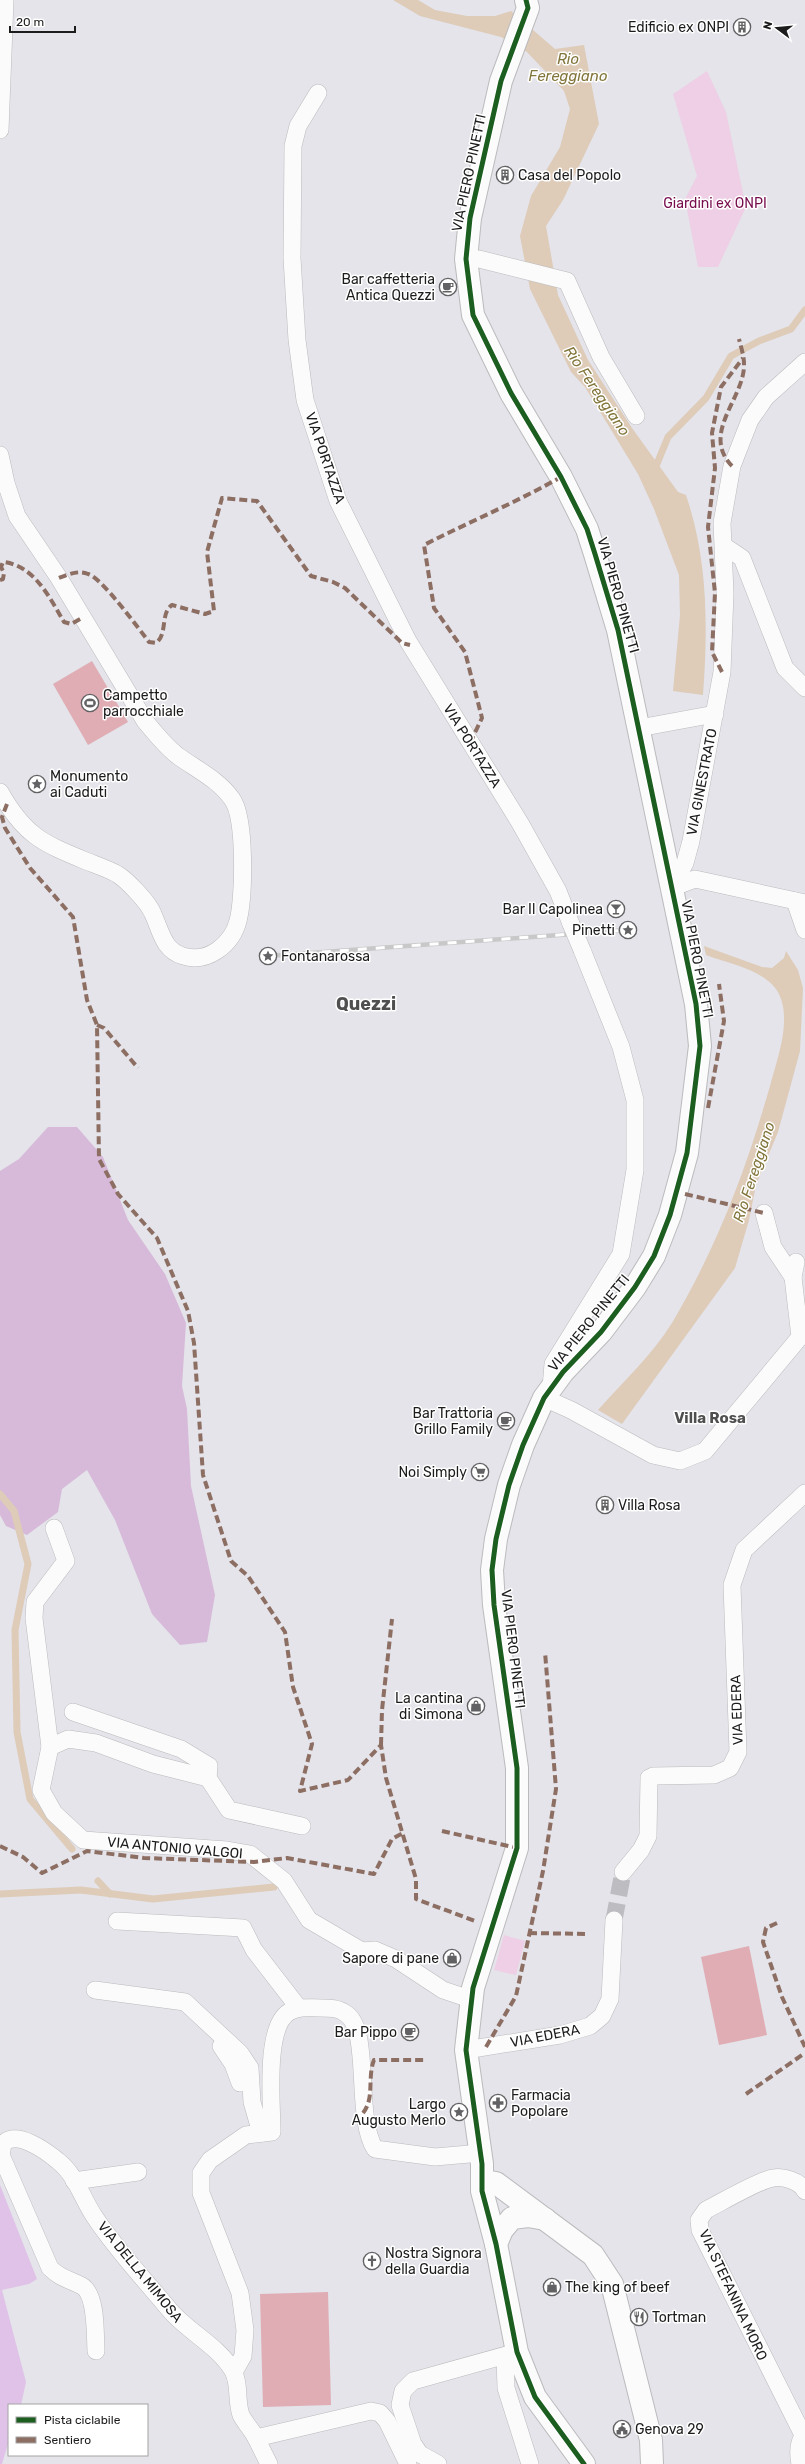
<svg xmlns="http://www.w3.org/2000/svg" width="805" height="2464" font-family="Rubik,sans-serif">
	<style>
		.grass { fill: #e0c2e8 }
		.forest { fill: #d7bad9 }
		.park { fill: #efcfe5 }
		.pitch { fill: #e0adb4 }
		.water { fill: #decbb8 }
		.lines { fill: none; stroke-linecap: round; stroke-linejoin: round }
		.stream { stroke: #decbb8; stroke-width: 7 }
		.minor-tunnel { stroke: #bcbcc1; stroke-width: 17; stroke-dasharray: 17 8; stroke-linecap: butt }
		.minor-casing { stroke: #bbbbbd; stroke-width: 18 }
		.tertiary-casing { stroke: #bbbbbd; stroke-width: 24 }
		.minor { stroke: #fbfbfc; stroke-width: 17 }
		.tertiary { stroke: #fbfbfc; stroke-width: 22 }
		.rail-casing { stroke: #c8c8c9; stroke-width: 4.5 }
		.rail { stroke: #fff; stroke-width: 3; stroke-dasharray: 9; stroke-linecap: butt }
		.minor-bridge-casing { stroke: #bbbbbd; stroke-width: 18; stroke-linecap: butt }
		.minor-bridge { stroke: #fbfbfc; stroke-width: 17 }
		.quiet { stroke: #8d6e63; stroke-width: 4; stroke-dasharray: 8 4; stroke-linecap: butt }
		.cycleway-casing { stroke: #fff; stroke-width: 8 }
		.cycleway { stroke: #1b5e20; stroke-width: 5 }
		.labels { text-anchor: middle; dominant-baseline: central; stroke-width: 3; stroke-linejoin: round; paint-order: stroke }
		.poi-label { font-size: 14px; fill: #1c1c1c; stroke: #fff; text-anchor: end }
		.street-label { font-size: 14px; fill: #1c1c1c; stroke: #fff }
		.park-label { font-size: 14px; fill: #770d4d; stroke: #fff }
		.water-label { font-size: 15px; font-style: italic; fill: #83763c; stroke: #fff }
		.neighbourhood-label { font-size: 15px; font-weight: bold; fill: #4f4f4f; stroke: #fff }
		.district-label { font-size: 18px; font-weight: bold; fill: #4f4f4f; stroke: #fff }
	</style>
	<rect width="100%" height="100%" fill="#e4e4ea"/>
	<path class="grass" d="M 0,2185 L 37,2279 L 29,2284 L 2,2290 L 26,2382 L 21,2405 L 9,2405 L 9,2441 L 2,2464 L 0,2464 Z"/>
	<path class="forest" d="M 48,1127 L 77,1127 L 103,1157 L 128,1220 L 165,1274 L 186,1323 L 182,1386 L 187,1409 L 191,1486 L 215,1595 L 207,1642 L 180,1645 L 152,1614 L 115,1520 L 87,1470 L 62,1489 L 58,1512 L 27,1535 L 6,1526 L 0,1515 L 0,1171 L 19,1159 Z"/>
	<g class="park">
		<path d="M 707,71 L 726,112 L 746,207 L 718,267 L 698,267 L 685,199 L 697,176 L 673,94 Z"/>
		<path d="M 504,1935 L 525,1941 L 516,1975 L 494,1970 Z"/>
	</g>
	<g class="pitch">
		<path d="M 92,661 L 128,722 L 88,745 L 53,684 Z"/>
		<path d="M 749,1946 L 767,2035 L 719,2045 L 701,1957 Z"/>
		<path d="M 328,2292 L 331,2405 L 263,2407 L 260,2294 Z"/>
	</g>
	<g class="water">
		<path d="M 393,0 L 418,0 L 435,10 L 467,16 L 495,16 L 511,11 L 555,49 L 584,45 L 599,124 L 563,200 L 546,226 L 558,295 L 588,360 L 632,428 L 678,492 L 686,495 C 708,560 708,627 703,695 L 673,691 L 680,615 L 679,575 L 654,509 L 638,474 L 585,387 L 571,372 L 530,289 L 520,236 L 531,196 L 560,147 L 570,109 L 564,91 L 527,52 L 501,37 L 420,16 Z"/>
		<path d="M 704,946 L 762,967 L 772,968 L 784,958 L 786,951 L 798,970 L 803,988 L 800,1051 L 778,1132 L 756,1185 L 749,1220 L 735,1268 L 622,1424 L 598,1410 C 623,1382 652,1355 672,1323 C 717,1247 746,1170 770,1086 C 777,1059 792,1021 779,994 C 767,970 729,964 706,955 Z"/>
	</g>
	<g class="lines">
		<g class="stream">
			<path d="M 654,471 L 668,437 L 706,398 L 731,356 L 759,341 L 791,329 L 805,310"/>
			<path d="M 0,1494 L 14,1511 L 28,1564 L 15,1630 L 17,1732 L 30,1799 L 72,1849"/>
			<path d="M 98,1881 L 110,1894"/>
			<path d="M 0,1894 L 81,1890 L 153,1899 L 274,1887"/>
		</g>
		<path class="minor-tunnel" d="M 614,1920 L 623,1872"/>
		<defs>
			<g id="minor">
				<path d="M 318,93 L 298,126 L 293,146 L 292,258 L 297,340 L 305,400 L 338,501 L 408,641 L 520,823 L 558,891 L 571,924"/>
				<path d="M 0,130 L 5,0"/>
				<path d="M 466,259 L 479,259 L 567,281 L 601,357 L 636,416"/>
				<path d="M 0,455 L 6,483 L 17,516 L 59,578 L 145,721 C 155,733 165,746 178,756 C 196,769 219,780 232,799 C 246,818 244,898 238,921 C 232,944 208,964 183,956 C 163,950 161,931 153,914 C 149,903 127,880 117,874 C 108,869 96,865 86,861 C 42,843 24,835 0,792"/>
				<path d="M 724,546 L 742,558 L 785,668 L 805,688"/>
				<path d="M 639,728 L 715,714"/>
				<path d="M 671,888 L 685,863 L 691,841 L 722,672 L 725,593 L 722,523 L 732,466 L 750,420 L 766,397 L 805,362"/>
				<path d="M 671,888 L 695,879 L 805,903"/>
				<path d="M 795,901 L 805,930"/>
				<path d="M 764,1213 L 773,1247 L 793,1277"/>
				<path d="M 551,1388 L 553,1364 L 621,1254 L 635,1170 L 635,1100 L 621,1047 L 582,950"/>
				<path d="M 544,1398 L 571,1410 L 653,1455 L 680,1461 L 705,1451 L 800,1337 L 793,1277 L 796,1262"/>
				<path d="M 73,1712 L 181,1749 L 209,1766 L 208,1778 L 153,1764 L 96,1743 L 68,1739 L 50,1747 L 41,1790 L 54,1813 L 83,1840 L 227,1850 L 250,1854 L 284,1881 L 309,1920 L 362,1951 L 375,1950 L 396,1959 L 443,1990 L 470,1999"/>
				<path d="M 50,1747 L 34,1618 L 35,1602 L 66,1561 L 54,1528"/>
				<path d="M 208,1778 L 229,1810 L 302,1826"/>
				<path d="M 623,1872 L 641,1850 L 648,1836 L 649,1778 L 653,1776 L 714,1775 L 730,1768 L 738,1752 L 732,1585 L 744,1550 L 805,1493"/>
				<path d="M 117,1921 L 243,1928 L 254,1950 L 298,2007"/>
				<path d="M 95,1990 L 185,2002 L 240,2053 L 250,2068 L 252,2102 L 261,2133"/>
				<path d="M 221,2046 L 233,2064 L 240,2083"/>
				<path d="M 466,2050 L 560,2035 L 590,2026 L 602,2016 L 610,1999 L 614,1920"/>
				<path d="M 74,2181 L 138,2172"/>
				<path d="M 96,2351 C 95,2334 97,2295 82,2286 C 69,2279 61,2279 50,2268 L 1,2155 L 3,2144 C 16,2129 46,2151 58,2161 C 76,2175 82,2198 94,2216 C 115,2248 143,2278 168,2308 C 186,2331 218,2345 233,2371 C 240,2383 236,2402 241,2415 C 245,2423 252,2430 256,2438 L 371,2411 L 380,2413 L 387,2421 L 408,2464"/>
				<path d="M 505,2356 L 506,2388 L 530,2464"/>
				<path d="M 234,2372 L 243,2356 L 245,2330 L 240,2293 L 201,2193 L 201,2173 L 210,2160 L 246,2135 L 272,2132 C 272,2105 264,2027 289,2012 C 299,2006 310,2008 321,2008 C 330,2008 338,2008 345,2013 C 372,2028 354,2116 375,2149 L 435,2157 L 481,2153"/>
				<path d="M 803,2435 L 700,2230 L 699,2220 L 706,2210 C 720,2203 759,2180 773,2178 C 783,2176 800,2181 805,2191"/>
				<path d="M 256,2438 L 269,2464"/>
				<path d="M 438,2464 L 420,2454 L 413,2444 L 400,2405 L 403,2391 L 413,2381 L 517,2352"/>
				<path d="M 800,2464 C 798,2454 797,2442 805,2434"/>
			</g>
			<g id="tertiary">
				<path d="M 526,0 L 528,8 L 501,81 L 470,218 L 466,259 L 473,315 L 511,393 L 561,477 L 587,529 L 595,554 L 618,630 L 696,1004 L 700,1046 L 687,1153 L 670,1215 L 654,1256 L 635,1287 L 601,1332 L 563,1372 L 544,1398 L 523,1445 L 509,1485 L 496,1539 L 492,1570 L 494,1605 L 517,1768 L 517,1848 L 473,1988 L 466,2050 L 482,2164 L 482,2191 L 496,2244 L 517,2352 L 535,2397 L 584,2464"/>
				<path d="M 484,2181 L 496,2183 L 593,2255 L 612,2284 L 651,2440 L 652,2464"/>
				<path d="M 496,2244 L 502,2230 L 512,2218 L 528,2216 L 545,2219"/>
			</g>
		</defs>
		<use href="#minor" class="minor-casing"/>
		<use href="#tertiary" class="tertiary-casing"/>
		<use href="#minor" class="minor"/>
		<use href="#tertiary" class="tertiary"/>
		<defs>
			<path id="rail" d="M 268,956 L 628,930"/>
		</defs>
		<use href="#rail" class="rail-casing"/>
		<use href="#rail" class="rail"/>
		<defs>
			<path id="minor-bridge" d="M 571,924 L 582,950"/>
		</defs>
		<use href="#minor-bridge" class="minor-bridge-casing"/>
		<use href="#minor-bridge" class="minor-bridge"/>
		<g class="quiet">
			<path d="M 732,466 C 700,433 745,398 744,364 C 744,356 741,347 739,339"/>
			<path d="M 59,578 C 69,574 78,570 88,574 C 101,577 139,629 149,642 L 156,643 C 168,634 160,613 172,605 L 205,614 L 214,611 L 207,552 L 222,498 L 257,501 L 311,576 L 333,582 L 345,588 L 402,643 L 410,645"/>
			<path d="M 0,580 L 3,579 L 4,573 L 1,567 L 3,562 C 34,565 50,598 64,622 L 71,624 L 82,618"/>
			<path d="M 722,672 L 712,652 L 715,593 L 708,527 L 715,468 L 712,433 L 721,387 L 743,358"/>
			<path d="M 470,743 L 482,718 L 465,652 L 434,608 L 424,545 C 469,522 517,502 561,477"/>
			<path d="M 7,804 L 2,817 L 5,828 L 30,868 L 73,917 L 87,1000 L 97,1025 L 99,1159 L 118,1194 L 157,1238 L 188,1311 L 194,1343 L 203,1475 L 231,1561 L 248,1576 L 285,1632 L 293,1687 L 312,1744 L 300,1791 L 348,1780 L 381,1745 L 386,1778 L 416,1879 L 416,1899 L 475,1921"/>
			<path d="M 97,1025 L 104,1028 L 138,1068"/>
			<path d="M 708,1108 L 724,1021 L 719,984"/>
			<path d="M 685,1194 L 764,1213"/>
			<path d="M 381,1745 L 382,1710 L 392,1619"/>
			<path d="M 442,1831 L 517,1848"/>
			<path d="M 0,1846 L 23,1857 L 42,1873 L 87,1851 L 144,1858 L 254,1862 L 287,1858 L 374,1874 L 392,1839 L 403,1833"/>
			<path d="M 777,1923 L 766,1928 L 763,1942 L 782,1997 L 805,2047"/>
			<path d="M 529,1933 L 589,1934"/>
			<path d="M 486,2047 L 516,1996 L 543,1871 L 556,1789 L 545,1652"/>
			<path d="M 746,2094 L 805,2053"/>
			<path d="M 363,2113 C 375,2098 367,2078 374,2060 L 425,2060"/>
		</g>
		<defs>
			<path id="cycleway" d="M 526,0 L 528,8 L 501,81 L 470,218 L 466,259 L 473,315 L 511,393 L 561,477 L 587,529 L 595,554 L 618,630 L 696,1004 L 700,1046 L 687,1153 L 670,1215 L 654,1256 L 635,1287 L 601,1332 L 563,1372 L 544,1398 L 523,1445 L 509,1485 L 496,1539 L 492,1570 L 494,1605 L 517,1768 L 517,1848 L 473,1988 L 466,2050 L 482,2164 L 482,2191 L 496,2244 L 517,2352 L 535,2397 L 584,2464"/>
		</defs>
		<use href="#cycleway" class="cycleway-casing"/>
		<use href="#cycleway" class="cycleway"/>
	</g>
	<defs>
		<symbol id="building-ring" viewBox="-11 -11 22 22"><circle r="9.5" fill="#fff" stroke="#626264" stroke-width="1.5"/><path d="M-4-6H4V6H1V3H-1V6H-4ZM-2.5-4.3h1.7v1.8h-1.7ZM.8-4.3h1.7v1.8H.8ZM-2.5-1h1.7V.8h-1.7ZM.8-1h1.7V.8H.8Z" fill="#626264"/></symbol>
		<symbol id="cafe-ring" viewBox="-11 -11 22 22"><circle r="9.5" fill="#fff" stroke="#626264" stroke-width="1.5"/><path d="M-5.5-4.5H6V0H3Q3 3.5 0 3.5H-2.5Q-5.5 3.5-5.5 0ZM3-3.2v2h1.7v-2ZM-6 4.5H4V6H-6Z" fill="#626264"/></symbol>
		<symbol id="stadium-ring" viewBox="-11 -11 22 22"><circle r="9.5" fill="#fff" stroke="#626264" stroke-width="1.5"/><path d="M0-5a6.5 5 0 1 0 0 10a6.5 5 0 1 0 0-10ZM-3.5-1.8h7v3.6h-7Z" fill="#626264"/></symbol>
		<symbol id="sight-ring" viewBox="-11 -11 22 22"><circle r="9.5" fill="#fff" stroke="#626264" stroke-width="1.5"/><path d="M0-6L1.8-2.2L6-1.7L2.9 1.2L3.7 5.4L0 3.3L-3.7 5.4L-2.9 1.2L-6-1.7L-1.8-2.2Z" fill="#626264"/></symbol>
		<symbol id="bar-ring" viewBox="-11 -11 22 22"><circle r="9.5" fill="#fff" stroke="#626264" stroke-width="1.5"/><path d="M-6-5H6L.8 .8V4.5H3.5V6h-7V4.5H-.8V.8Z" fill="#626264"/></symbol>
		<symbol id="supermarket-ring" viewBox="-11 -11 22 22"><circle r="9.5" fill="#fff" stroke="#626264" stroke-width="1.5"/><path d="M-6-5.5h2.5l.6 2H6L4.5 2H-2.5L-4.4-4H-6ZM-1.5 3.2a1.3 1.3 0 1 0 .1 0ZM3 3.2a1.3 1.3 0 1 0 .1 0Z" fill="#626264"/></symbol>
		<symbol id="shop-ring" viewBox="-11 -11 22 22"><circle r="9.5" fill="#fff" stroke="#626264" stroke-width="1.5"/><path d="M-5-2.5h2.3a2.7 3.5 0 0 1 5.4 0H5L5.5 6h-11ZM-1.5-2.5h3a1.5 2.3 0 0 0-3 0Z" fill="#626264"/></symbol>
		<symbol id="pharmacy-ring" viewBox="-11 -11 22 22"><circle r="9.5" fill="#fff" stroke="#626264" stroke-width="1.5"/><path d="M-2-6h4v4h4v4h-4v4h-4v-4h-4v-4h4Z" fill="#626264"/></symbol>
		<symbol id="church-ring" viewBox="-11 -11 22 22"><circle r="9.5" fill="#fff" stroke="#626264" stroke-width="1.5"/><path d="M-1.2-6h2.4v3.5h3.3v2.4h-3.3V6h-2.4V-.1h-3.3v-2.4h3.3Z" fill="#626264"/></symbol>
		<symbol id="restaurant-ring" viewBox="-11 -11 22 22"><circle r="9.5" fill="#fff" stroke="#626264" stroke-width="1.5"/><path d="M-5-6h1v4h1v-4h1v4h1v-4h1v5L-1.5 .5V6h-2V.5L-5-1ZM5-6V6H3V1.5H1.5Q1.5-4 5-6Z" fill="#626264"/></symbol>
		<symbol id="civic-ring" viewBox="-11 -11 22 22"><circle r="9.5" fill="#fff" stroke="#626264" stroke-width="1.5"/><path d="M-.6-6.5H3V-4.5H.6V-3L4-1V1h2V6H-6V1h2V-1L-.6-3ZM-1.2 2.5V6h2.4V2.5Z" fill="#626264"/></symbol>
	</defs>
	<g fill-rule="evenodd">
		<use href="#building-ring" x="732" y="17" width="20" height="20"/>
		<use href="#building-ring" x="495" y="165" width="20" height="20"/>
		<use href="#cafe-ring" x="438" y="277" width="20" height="20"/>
		<use href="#stadium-ring" x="80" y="693" width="20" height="20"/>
		<use href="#sight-ring" x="27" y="774" width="20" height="20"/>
		<use href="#bar-ring" x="606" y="899" width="20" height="20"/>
		<use href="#sight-ring" x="618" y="920" width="20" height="20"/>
		<use href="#sight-ring" x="258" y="946" width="20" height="20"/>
		<use href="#cafe-ring" x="496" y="1411" width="20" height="20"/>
		<use href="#supermarket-ring" x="470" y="1462" width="20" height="20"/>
		<use href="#building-ring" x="595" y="1495" width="20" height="20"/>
		<use href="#shop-ring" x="466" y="1696" width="20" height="20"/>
		<use href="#shop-ring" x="442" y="1948" width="20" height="20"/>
		<use href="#cafe-ring" x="400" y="2022" width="20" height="20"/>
		<use href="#pharmacy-ring" x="488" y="2093" width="20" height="20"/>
		<use href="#sight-ring" x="449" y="2102" width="20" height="20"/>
		<use href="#church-ring" x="362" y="2251" width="20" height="20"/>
		<use href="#shop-ring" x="542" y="2277" width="20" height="20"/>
		<use href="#restaurant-ring" x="629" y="2307" width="20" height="20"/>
		<use href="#civic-ring" x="612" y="2419" width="20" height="20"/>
	</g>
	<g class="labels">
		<g class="poi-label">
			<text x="729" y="27">Edificio ex ONPI</text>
			<text x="518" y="175" text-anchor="start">Casa del Popolo</text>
			<text x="435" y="279">Bar caffetteria<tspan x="435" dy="16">Antica Quezzi</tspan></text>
			<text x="103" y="695" text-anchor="start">Campetto<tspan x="103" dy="16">parrocchiale</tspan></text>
			<text x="50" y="776" text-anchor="start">Monumento<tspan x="50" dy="16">ai Caduti</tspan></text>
			<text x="603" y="909">Bar Il Capolinea</text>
			<text x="615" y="930">Pinetti</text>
			<text x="281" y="956" text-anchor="start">Fontanarossa</text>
			<text x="493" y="1413">Bar Trattoria<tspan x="493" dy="16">Grillo Family</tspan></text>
			<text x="467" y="1472">Noi Simply</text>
			<text x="618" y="1505" text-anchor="start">Villa Rosa</text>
			<text x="463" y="1698">La cantina<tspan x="463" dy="16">di Simona</tspan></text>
			<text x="439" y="1958">Sapore di pane</text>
			<text x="397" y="2032">Bar Pippo</text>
			<text x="511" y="2095" text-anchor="start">Farmacia<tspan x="511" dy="16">Popolare</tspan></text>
			<text x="446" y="2104">Largo<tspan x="446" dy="16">Augusto Merlo</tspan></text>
			<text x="385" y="2253" text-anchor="start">Nostra Signora<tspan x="385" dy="16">della Guardia</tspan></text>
			<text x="565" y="2287" text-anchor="start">The king of beef</text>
			<text x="652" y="2317" text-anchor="start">Tortman</text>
			<text x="635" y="2429" text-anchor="start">Genova 29</text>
		</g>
		<g class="street-label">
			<text transform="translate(469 173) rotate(-78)">VIA PIERO PINETTI</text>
			<text transform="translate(325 458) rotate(71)">VIA PORTAZZA</text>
			<text transform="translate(618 595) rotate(74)">VIA PIERO PINETTI</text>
			<text transform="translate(472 746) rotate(58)">VIA PORTAZZA</text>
			<text transform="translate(702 782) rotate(-79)">VIA GINESTRATO</text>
			<text transform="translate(697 959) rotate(79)">VIA PIERO PINETTI</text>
			<text transform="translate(589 1323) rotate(-51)">VIA PIERO PINETTI</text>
			<text transform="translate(513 1649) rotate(83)">VIA PIERO PINETTI</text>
			<text transform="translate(737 1710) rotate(-92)">VIA EDERA</text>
			<text transform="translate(175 1848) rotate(5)">VIA ANTONIO VALGOI</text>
			<text transform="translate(545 2036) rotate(-11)">VIA EDERA</text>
			<text transform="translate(140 2272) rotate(51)">VIA DELLA MIMOSA</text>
			<text transform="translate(733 2295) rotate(65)">VIA STEFANINA MORO</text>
		</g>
		<g class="park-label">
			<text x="715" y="203">Giardini ex ONPI</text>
		</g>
		<g class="water-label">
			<text x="568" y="59">Rio<tspan x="568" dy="17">Fereggiano</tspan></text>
			<text transform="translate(597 391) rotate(56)">Rio Fereggiano</text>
			<text transform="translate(754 1172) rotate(-72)">Rio Fereggiano</text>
		</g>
		<g class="neighbourhood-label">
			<text x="710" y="1418">Villa Rosa</text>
		</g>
		<g class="district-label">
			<text x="366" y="1004">Quezzi</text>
		</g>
	</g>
	<rect x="8" y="2404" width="140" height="52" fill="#ffffff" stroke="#a4a4a4"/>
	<rect x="16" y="2417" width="20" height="6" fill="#1b5e20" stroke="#a4a4a4"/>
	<text x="44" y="2424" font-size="12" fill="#1c1c1c">Pista ciclabile</text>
	<rect x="16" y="2437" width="20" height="6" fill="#8d6e63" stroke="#a4a4a4"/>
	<text x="44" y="2444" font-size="12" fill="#1c1c1c">Sentiero</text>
	<g transform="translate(777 28) rotate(286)" stroke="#ffffff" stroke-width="3" paint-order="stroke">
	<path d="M0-3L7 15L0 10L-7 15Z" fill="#1c1c1c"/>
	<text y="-6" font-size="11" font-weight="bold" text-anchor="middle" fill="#1c1c1c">N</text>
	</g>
	<path d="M10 26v6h65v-6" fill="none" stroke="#1c1c1c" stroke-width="2"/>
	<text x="16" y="26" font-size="12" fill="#1c1c1c" stroke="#ffffff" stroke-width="3" paint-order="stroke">20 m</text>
</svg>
